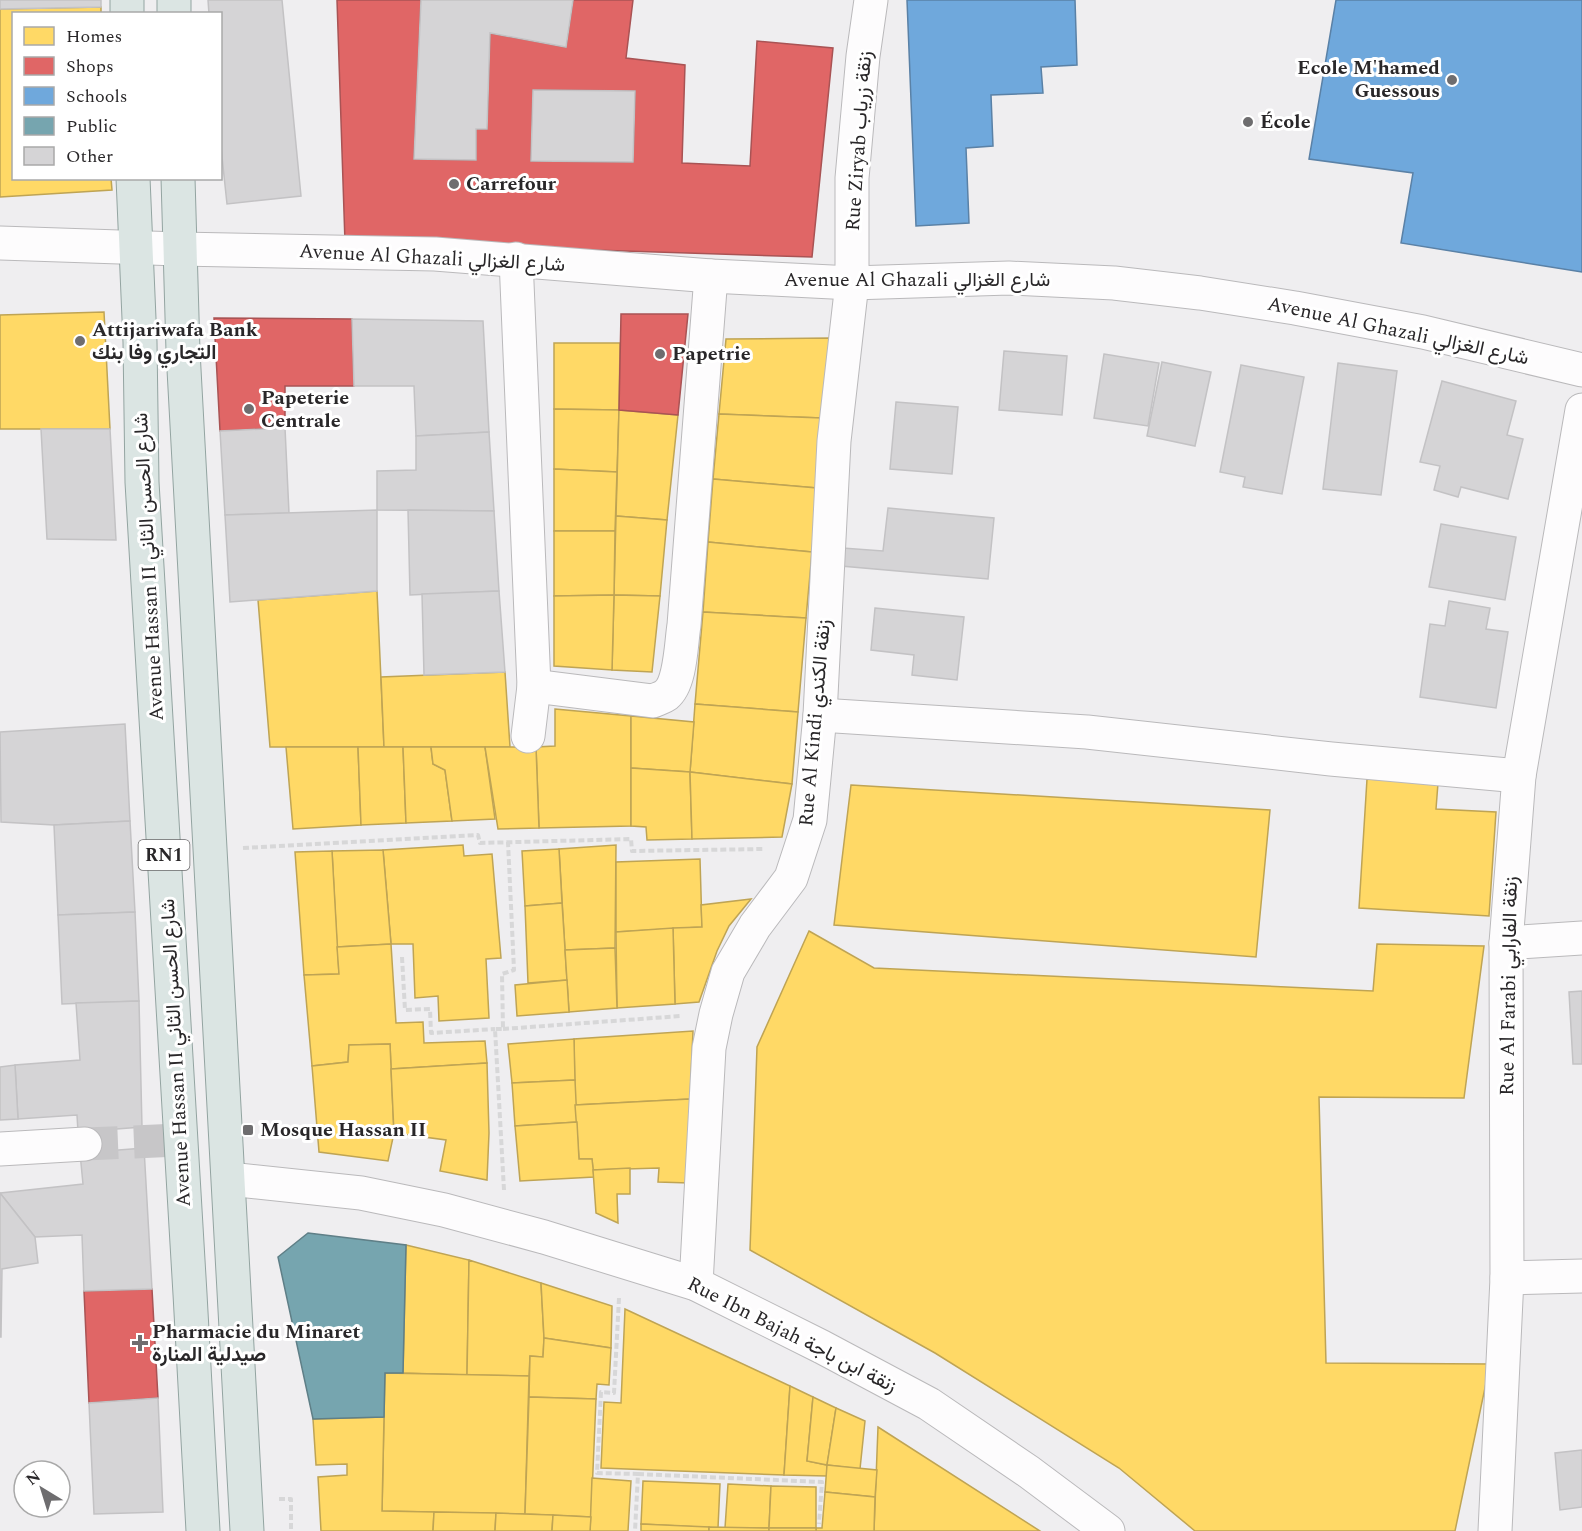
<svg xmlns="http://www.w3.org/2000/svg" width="1582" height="1531" font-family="Spectral,Vazirmatn,serif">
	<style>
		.homes { fill: #ffd966; stroke: #bfa454; stroke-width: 1.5 }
		.shops { fill: #e06666; stroke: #a95354; stroke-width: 1.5; fill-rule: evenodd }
		.schools { fill: #6fa8dc; stroke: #5a81a6; stroke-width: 1.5 }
		.public { fill: #76a5af; stroke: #5f7f87; stroke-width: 1.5 }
		.building { fill: #d5d4d6; stroke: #c3c2c4; stroke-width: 1.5 }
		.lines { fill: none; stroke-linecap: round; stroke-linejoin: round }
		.minor-tunnel { stroke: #c7c6c8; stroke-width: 33; stroke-dasharray: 33 16; stroke-linecap: butt }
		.minor-casing { stroke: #bab9bb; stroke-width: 35 }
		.major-casing { stroke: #93a4a1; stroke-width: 35 }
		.path { stroke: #d7d7d8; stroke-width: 4; stroke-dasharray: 6 3; stroke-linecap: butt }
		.minor { stroke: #fdfcfd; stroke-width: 33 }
		.major { stroke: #dbe5e3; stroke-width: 33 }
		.poi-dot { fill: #6e6d6f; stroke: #fff; stroke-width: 2 }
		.labels { text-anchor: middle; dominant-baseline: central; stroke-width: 6; stroke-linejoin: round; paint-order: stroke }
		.shield { fill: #fff; stroke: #696869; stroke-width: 1.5 }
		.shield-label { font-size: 18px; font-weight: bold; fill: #292729 }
		.poi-label { font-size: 20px; font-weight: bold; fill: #292729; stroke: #fff; text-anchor: start }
		.street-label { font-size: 20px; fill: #292729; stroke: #fff }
	</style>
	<rect width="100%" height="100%" fill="#efeef0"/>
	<g class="homes">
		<path d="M 101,7 L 101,14 L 14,14 L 14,178 L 111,178 L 112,190 L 0,197 L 0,9 Z"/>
		<path d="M 104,312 L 110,429 L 0,429 L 0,315 Z"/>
		<path d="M 830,338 L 822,418 L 719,414 L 726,339 Z"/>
		<path d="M 554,343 L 620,343 L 619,410 L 554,409 Z"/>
		<path d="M 554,409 L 619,410 L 617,472 L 554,469 Z"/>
		<path d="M 619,410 L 678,415 L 667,520 L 616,516 Z"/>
		<path d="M 719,414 L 822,418 L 817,488 L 713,479 Z"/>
		<path d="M 554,469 L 617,472 L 615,531 L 554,531 Z"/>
		<path d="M 713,479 L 817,488 L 812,552 L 708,542 Z"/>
		<path d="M 616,516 L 667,520 L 660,596 L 614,595 Z"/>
		<path d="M 554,531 L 615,531 L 614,595 L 554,596 Z"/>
		<path d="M 708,542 L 812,552 L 806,618 L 703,612 Z"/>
		<path d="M 377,591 L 384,747 L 270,747 L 258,600 Z"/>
		<path d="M 614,595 L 660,596 L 652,672 L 612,670 Z"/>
		<path d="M 614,595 L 612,670 L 554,666 L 554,596 Z"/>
		<path d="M 703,612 L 806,618 L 798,712 L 695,704 Z"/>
		<path d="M 505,672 L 510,747 L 384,747 L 381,677 Z"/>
		<path d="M 695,704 L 798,712 L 792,784 L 690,772 Z"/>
		<path d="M 555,709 L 631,716 L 631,826 L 539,828 L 536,747 L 555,746 Z"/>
		<path d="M 631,716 L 694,722 L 690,772 L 631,768 Z"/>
		<path d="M 286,747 L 358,747 L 361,825 L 293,829 Z"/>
		<path d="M 358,747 L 403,747 L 406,823 L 361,825 Z"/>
		<path d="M 403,747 L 431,747 L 433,764 L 445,770 L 452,821 L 406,823 Z"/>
		<path d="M 431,747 L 485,747 L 495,819 L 452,821 L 445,770 L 433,764 Z"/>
		<path d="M 485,747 L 536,747 L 539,828 L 498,829 Z"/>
		<path d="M 631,768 L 690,772 L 692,839 L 647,840 L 646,827 L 631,826 Z"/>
		<path d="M 690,772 L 792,784 L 782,837 L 692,839 Z"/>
		<path d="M 1367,779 L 1438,783 L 1436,809 L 1496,812 L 1489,916 L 1359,908 Z"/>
		<path d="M 851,785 L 1270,810 L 1256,957 L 834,925 Z"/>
		<path d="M 463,845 L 464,856 L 492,854 L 501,958 L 486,959 L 489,1018 L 439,1021 L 438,996 L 415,998 L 413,944 L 391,944 L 383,850 Z"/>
		<path d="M 616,845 L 615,948 L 565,950 L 559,849 Z"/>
		<path d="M 559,849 L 562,903 L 525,906 L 522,851 Z"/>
		<path d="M 383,850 L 391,944 L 337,947 L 332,851 Z"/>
		<path d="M 332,851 L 339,974 L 304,975 L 295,852 Z"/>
		<path d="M 700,859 L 702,927 L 616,932 L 616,862 Z"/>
		<path d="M 751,899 L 729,926 L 717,951 L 699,1002 L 675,1004 L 673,928 L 702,927 L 701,905 Z"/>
		<path d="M 562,903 L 567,980 L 528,983 L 525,906 Z"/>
		<path d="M 673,928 L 675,1004 L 617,1008 L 616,932 Z"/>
		<path d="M 809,931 L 874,968 L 1373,991 L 1377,944 L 1484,946 L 1464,1098 L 1319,1097 L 1326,1363 L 1490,1364 L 1455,1531 L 1195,1531 L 1119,1468 L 935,1353 L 750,1250 L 757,1047 Z"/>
		<path d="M 391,944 L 396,1023 L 423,1022 L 424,1043 L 485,1041 L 487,1063 L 391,1069 L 390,1044 L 349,1045 L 348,1062 L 312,1066 L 304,975 L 339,974 L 337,947 Z"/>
		<path d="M 615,948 L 617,1008 L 569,1012 L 565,950 Z"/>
		<path d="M 567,980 L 569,1012 L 517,1016 L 515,985 Z"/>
		<path d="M 693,1031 L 690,1099 L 575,1105 L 574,1039 Z"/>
		<path d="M 574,1039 L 575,1080 L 512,1083 L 508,1044 Z"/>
		<path d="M 390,1044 L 394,1133 L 388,1161 L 319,1152 L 312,1066 L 348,1062 L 349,1045 Z"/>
		<path d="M 487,1063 L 489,1133 L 487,1180 L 440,1171 L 446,1140 L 394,1133 L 391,1069 Z"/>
		<path d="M 575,1080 L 577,1122 L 515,1126 L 512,1083 Z"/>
		<path d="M 690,1099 L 689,1183 L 658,1182 L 659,1168 L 593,1170 L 592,1159 L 579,1159 L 575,1105 Z"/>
		<path d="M 577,1122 L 579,1159 L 592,1159 L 594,1177 L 520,1181 L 515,1126 Z"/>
		<path d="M 630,1168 L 630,1194 L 617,1194 L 618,1223 L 596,1213 L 593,1170 Z"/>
		<path d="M 406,1245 L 469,1260 L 467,1375 L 403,1373 Z"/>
		<path d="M 469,1260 L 541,1283 L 544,1338 L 543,1357 L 530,1356 L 529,1376 L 467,1375 Z"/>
		<path d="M 541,1283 L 612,1306 L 611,1348 L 544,1338 Z"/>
		<path d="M 625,1309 L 790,1386 L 784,1475 L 601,1468 L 604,1402 L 621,1403 Z"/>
		<path d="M 544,1338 L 611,1348 L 609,1385 L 597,1384 L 596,1399 L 529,1397 L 530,1356 L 543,1357 Z"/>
		<path d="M 385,1373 L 529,1376 L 525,1514 L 382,1511 Z"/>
		<path d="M 790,1386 L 813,1397 L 807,1461 L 827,1465 L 827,1476 L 784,1475 Z"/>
		<path d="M 529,1397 L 596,1399 L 591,1517 L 525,1514 Z"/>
		<path d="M 813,1397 L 836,1408 L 827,1465 L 807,1461 Z"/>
		<path d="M 836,1408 L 865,1421 L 860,1469 L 827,1465 Z"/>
		<path d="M 384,1417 L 382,1511 L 434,1512 L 433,1531 L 321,1531 L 318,1477 L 347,1475 L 347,1464 L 316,1465 L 313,1419 Z"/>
		<path d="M 878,1427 L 1040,1531 L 874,1531 Z"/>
		<path d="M 827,1465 L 877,1470 L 875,1497 L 825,1492 Z"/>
		<path d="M 592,1478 L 631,1481 L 628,1531 L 590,1531 Z"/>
		<path d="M 643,1481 L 720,1484 L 718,1528 L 641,1524 Z"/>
		<path d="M 728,1484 L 771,1486 L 769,1528 L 725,1528 Z"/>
		<path d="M 771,1486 L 816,1487 L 816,1528 L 769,1528 Z"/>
		<path d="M 825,1492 L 875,1497 L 874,1531 L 816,1531 L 816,1528 L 822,1528 Z"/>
		<path d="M 434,1512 L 496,1513 L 495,1531 L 433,1531 Z"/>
		<path d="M 496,1513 L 553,1515 L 552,1531 L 495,1531 Z"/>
		<path d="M 553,1515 L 591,1517 L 590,1531 L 552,1531 Z"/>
		<path d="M 641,1524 L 709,1527 L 709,1531 L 641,1531 Z"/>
		<path d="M 709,1527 L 769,1528 L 769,1531 L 709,1531 Z"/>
		<rect x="769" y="1528" width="47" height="3"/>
	</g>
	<g class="shops">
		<path d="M 337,0 L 421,0 L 414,159 L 476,160 L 476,129 L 487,129 L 490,33 L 566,47 L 573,0 L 633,0 L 626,58 L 685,65 L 682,163 L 750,166 L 757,41 L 833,48 L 812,257 L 345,242 ZM 533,90 L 635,91 L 633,162 L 531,161 Z"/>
		<path d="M 621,314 L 688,314 L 678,415 L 619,410 Z"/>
		<path d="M 214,318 L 352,319 L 354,386 L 285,386 L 285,428 L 220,431 Z"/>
		<path d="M 152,1289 L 158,1398 L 89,1403 L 84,1291 Z"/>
	</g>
	<g class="schools">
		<path d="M 907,0 L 1075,0 L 1077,65 L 1041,67 L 1043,93 L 991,95 L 993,146 L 966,148 L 969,223 L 916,226 Z"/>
		<path d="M 1336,0 L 1582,0 L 1582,272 L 1401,243 L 1413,173 L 1309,159 Z"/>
	</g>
	<path class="public" d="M 308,1233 L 406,1245 L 403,1373 L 385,1373 L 384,1417 L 313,1419 L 278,1257 Z"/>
	<g class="building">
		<path d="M 0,0 L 101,0 L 101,7 L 0,9 Z"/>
		<path d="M 208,0 L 282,0 L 301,196 L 227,204 L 220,138 L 220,14 L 209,14 Z"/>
		<path d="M 421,0 L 573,0 L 566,47 L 490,33 L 487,129 L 476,129 L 476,160 L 414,159 Z"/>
		<path d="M 533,90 L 635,91 L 633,162 L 531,161 Z"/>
		<path d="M 352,319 L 483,321 L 489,432 L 416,436 L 414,386 L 354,386 Z"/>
		<path d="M 1004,351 L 1067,356 L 1062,415 L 999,410 Z"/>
		<path d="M 1104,354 L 1159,363 L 1148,426 L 1094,418 Z"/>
		<path d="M 1162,362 L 1211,372 L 1195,446 L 1147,436 Z"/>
		<path d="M 1338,363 L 1397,371 L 1381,495 L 1323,489 Z"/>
		<path d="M 1241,365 L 1304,377 L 1282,494 L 1243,487 L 1245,477 L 1220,472 Z"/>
		<path d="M 1442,381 L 1516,401 L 1507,435 L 1523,439 L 1508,499 L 1461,487 L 1458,497 L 1434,490 L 1440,466 L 1420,462 Z"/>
		<path d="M 896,402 L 958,407 L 952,474 L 890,469 Z"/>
		<path d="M 285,428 L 289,513 L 225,515 L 220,431 Z"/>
		<path d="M 41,429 L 110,429 L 116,540 L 47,539 Z"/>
		<path d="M 489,432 L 494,511 L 377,510 L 377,471 L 416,470 L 416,436 Z"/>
		<path d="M 888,508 L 994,518 L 988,579 L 841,566 L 843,548 L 883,551 Z"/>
		<path d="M 377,510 L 377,591 L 230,602 L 225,515 Z"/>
		<path d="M 408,510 L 494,511 L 499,591 L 410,595 Z"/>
		<path d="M 1441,524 L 1516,537 L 1505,600 L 1429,587 Z"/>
		<path d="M 499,591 L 505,672 L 424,675 L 422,594 Z"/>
		<path d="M 1449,601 L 1490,608 L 1486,629 L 1508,632 L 1496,708 L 1420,697 L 1430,624 L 1445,626 Z"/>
		<path d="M 875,608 L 964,617 L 957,680 L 912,675 L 914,655 L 871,650 Z"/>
		<path d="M 125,724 L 130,821 L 54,825 L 1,822 L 0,732 Z"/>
		<path d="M 130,821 L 135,912 L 58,915 L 54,825 Z"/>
		<path d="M 135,912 L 139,1001 L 62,1004 L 58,915 Z"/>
		<path d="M 1582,991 L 1582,1064 L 1573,1064 L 1569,992 Z"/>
		<path d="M 139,1001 L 142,1127 L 78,1132 L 77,1115 L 18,1119 L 15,1065 L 80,1060 L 76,1003 Z"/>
		<path d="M 15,1065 L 18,1119 L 0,1120 L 0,1067 Z"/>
		<path d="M 144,1148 L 152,1289 L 84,1291 L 82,1235 L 35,1237 L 0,1193 L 83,1184 L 80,1153 Z"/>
		<path d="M 0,1193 L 35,1237 L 38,1263 L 2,1269 L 1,1337 L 0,1337 Z"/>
		<path d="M 158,1398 L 163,1512 L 94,1514 L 89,1403 Z"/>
		<path d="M 1582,1450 L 1582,1507 L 1560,1510 L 1555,1453 Z"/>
	</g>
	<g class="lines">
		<path class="minor-tunnel" d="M 85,1144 L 181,1140"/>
		<defs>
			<g id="minor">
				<path d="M 0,243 L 179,249 L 435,254 L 711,276 L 852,283 L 1009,278 L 1114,283 L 1200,293 L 1295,308 L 1423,332 L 1582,370"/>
				<path d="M 516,259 L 534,686 L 528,736"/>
				<path d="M 534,686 L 653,701 C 657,699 662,698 666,695 C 681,683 681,643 684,625 L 711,276"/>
				<path d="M 820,715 L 1087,732 L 1331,759 L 1519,776"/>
				<path d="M 1506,943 L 1582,938"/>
				<path d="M 0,1149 L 85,1144"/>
				<path d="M 229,1179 L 361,1193 L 444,1210 L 544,1237 L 696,1284 L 822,1347 L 929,1404 L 1029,1472 L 1108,1531"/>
				<path d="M 1507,1278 L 1582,1276"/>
				<path d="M 696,1284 L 709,1048 L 716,1014 L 728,972 L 755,926 L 791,878 L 810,820 L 820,715 L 834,441 L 852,283 L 852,178 L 863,56 L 871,0"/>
				<path d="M 1495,1531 L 1507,1278 L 1506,943 L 1519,776 L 1582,410"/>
			</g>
			<g id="major">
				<path d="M 127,0 L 127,14"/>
				<path d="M 174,0 L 174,14"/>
				<path d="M 133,178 L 140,342 L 142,482 L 190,1294 L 203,1531"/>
				<path d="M 178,178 L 183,351 L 247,1531"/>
			</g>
		</defs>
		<use href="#minor" class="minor-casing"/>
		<use href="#major" class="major-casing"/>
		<g class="path">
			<path d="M 243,848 L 478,835 L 480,843 L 631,839 L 632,851 L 764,849"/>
			<path d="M 402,957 L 405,1010 L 430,1009 L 431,1033 L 495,1029"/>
			<path d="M 503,1029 L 681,1016"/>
			<path d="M 504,1190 L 495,1029 L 503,1029 L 502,974 L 514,970 L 508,842"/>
			<path d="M 619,1298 L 614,1393 L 601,1392 L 597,1473 L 638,1474 L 635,1531"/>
			<path d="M 638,1474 L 822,1482 L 819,1524"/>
			<path d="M 279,1499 L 291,1499 L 291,1531"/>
		</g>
		<use href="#minor" class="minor"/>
		<use href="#major" class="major"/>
	</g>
	<g class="poi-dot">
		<circle cx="1452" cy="80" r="6"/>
		<circle cx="1248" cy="122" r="6"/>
		<circle cx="454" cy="184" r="6"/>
		<circle cx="80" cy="341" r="6"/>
		<circle cx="660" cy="354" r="6"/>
		<circle cx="249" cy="409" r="6"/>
		<rect x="242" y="1124" width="12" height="12" rx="3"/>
		<path d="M137 1334h6v6h6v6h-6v6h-6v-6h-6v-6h6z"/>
	</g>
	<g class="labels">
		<rect class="shield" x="138.5" y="840" width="51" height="30" rx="4.5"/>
		<g class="shield-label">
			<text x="164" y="855">RN1</text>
		</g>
		<g class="poi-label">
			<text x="1440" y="68" text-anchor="end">Ecole M'hamed<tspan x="1440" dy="23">Guessous</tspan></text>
			<text x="1260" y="122">École</text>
			<text x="466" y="184">Carrefour</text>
			<text x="92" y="330">Attijariwafa Bank<tspan x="92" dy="23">التجاري وفا بنك</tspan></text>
			<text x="672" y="354">Papetrie</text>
			<text x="261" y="398">Papeterie<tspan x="261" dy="23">Centrale</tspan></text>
			<text x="260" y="1130">Mosque Hassan II</text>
			<text x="152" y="1332">Pharmacie du Minaret<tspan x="152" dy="23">صيدلية المنارة</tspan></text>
		</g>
		<g class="street-label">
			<text transform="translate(859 141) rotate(-86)">Rue Ziryab زنقة زرياب</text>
			<text transform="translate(432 258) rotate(3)">Avenue Al Ghazali شارع الغزالي</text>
			<text x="917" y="280">Avenue Al Ghazali شارع الغزالي</text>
			<text transform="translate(1398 331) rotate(12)">Avenue Al Ghazali شارع الغزالي</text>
			<text transform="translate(149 567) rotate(-93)">Avenue Hassan II شارع الحسن الثاني</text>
			<text transform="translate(815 723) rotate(-85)">Rue Al Kindi زنقة الكندي</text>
			<text transform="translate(1509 986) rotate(-89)">Rue Al Farabi زنقة الفارابي</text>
			<text transform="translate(176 1053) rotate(-93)">Avenue Hassan II شارع الحسن الثاني</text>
			<text transform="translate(792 1335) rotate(27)">Rue Ibn Bajah زنقة ابن باجة</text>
		</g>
	</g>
	<rect x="12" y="12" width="210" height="168" fill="#ffffff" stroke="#a9a9a9" stroke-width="1.5"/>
	<rect x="24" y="27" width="30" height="18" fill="#ffd966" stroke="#a9a9a9" stroke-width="1.5"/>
	<text x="66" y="42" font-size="18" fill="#292729">Homes</text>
	<rect x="24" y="57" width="30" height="18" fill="#e06666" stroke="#a9a9a9" stroke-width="1.5"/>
	<text x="66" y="72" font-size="18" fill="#292729">Shops</text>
	<rect x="24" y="87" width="30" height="18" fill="#6fa8dc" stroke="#a9a9a9" stroke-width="1.5"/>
	<text x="66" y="102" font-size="18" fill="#292729">Schools</text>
	<rect x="24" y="117" width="30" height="18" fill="#76a5af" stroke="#a9a9a9" stroke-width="1.5"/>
	<text x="66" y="132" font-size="18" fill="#292729">Public</text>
	<rect x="24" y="147" width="30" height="18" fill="#d5d4d6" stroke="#a9a9a9" stroke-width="1.5"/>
	<text x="66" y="162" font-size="18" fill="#292729">Other</text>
	<g transform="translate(42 1489) rotate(322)"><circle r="28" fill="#ffffff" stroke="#a9a9a9" stroke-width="1.5"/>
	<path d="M0-4.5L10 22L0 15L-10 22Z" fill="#6e6d6f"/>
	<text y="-9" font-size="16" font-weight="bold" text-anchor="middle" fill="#292729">N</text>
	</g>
</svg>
